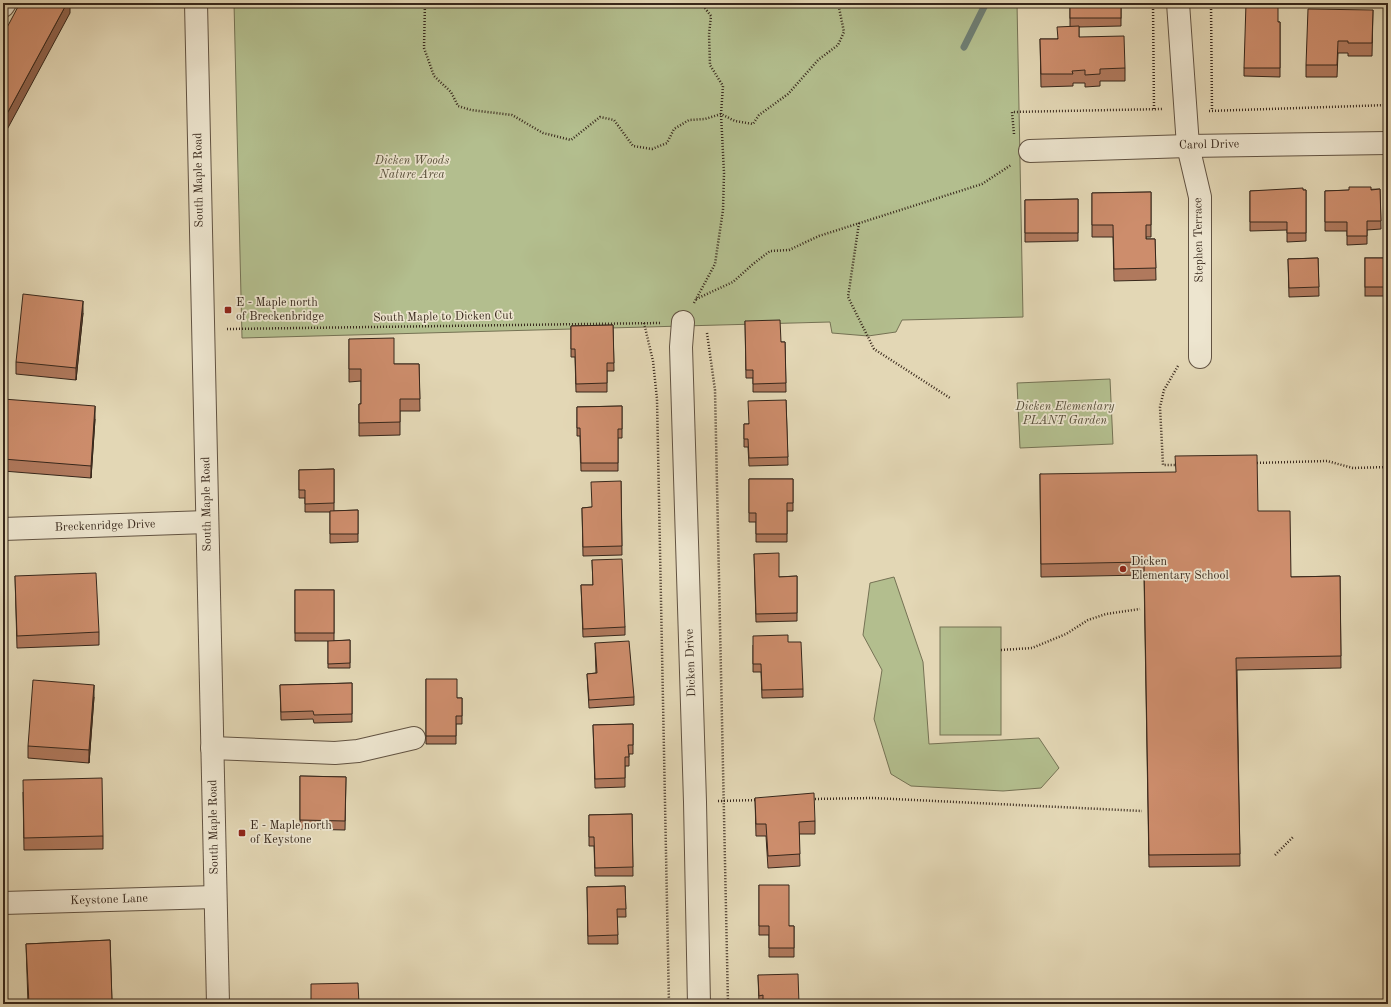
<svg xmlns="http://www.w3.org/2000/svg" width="1391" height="1007" font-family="'Old Standard TT',serif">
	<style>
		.green { fill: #b3be8e; stroke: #757254 }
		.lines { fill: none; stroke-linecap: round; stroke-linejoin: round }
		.stream { stroke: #6f7f74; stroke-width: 7 }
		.minor-casing { stroke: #625342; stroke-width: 24 }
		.path { stroke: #37271b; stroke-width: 2.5; stroke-dasharray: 1 2; stroke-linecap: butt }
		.minor { stroke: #ede5cf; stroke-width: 22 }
		.wall { fill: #b0795d; stroke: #37271b }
		.shaded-wall { fill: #90634c; stroke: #37271b }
		.building { fill: #cd8d6c; stroke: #37271b }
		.poi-dot { fill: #8f2418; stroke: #ede5cf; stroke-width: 1.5 }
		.labels { text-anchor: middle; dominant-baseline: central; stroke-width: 3.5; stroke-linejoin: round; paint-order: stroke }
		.street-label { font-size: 12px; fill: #37271b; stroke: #ede5cf }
		.park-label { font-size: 12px; font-style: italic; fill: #564d38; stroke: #ede5cf }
		.poi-label { font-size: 12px; fill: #37271b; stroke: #ede5cf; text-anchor: start }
	</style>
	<rect width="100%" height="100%" fill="#e3d7b5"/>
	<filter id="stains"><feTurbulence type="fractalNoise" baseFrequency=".005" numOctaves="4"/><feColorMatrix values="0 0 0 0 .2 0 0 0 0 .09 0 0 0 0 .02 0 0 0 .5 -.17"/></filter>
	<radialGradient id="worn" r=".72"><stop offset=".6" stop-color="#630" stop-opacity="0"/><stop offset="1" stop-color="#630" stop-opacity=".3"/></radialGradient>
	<g class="green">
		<path d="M 234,3 L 1017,3 L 1023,317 L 902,320 L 896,332 L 868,336 L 832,333 L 830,322 L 242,338 Z"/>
		<path d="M 1110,379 L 1113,444 L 1020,448 L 1017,383 Z"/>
		<path d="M 894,577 L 923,662 L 929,744 L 1039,738 L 1059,768 L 1041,788 L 1003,791 L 911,786 L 891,774 L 874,719 L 882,670 L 863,635 L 870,583 Z"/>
		<rect x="940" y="627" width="61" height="108"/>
	</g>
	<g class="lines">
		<path class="stream" d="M 964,47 L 986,3"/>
		<defs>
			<g id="minor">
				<path d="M 196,3 L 218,1004"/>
				<path d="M 1178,3 L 1188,146 L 1200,197 L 1200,357"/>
				<path d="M 3,6 L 5,3"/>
				<path d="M 1030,151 L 1188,146 L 1388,143"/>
				<path d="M 683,322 L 681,347 L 695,802 L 699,1004"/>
				<path d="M 3,529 L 207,522"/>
				<path d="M 212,748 L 335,753 L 358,751 L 414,738"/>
				<path d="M 3,903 L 215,897"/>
			</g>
		</defs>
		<use href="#minor" class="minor-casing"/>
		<g class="path">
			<path d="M 425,3 L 424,48 L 434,76 L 451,92 L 458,106 L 471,110 L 512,115 L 543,133 L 571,140 L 600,117 L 614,120 L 633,146 L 652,149 L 667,143 L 674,129 L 689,120 L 705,119 L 721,114 L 735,121 L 753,124 L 759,115 L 788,94 L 818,60 L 838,45 L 844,32 L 838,3"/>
			<path d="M 1153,3 L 1154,109"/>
			<path d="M 1211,3 L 1212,111"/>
			<path d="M 1209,111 L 1388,105"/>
			<path d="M 1014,134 L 1012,112 L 1163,109"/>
			<path d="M 859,223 L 848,297 L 874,349 L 950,398"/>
			<path d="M 696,299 L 733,282 L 753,264 L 770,251 L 789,250 L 819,236 L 982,184 L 1011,165"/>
			<path d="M 694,303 L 715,264 L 723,210 L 724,173 L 721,114 L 723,86 L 710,65 L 709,34 L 711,16 L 701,3"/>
			<path d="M 644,323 L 653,361 L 657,399 L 669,1004"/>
			<path d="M 227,329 L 660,323"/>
			<path d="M 707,333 L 715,390 L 728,1004"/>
			<path d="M 1178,366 L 1164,390 L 1160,407 L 1163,465 L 1179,465"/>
			<path d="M 1254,463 L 1327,461 L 1353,468 L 1388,467"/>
			<path d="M 1001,650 L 1032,648 L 1066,634 L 1088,620 L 1106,614 L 1140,609"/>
			<path d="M 812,799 L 873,798 L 1142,811"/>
			<path d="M 718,801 L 757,800"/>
			<path d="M 1275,855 L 1294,836"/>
		</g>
		<use href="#minor" class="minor"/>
	</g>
	<g class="wall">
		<path d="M 1070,3 L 1121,3 L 1121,26 L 1079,27 L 1079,37 L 1125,68 L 1125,81 L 1100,81 L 1100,86 L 1085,87 L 1085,83 L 1073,83 L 1073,86 L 1041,87 L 1040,39 L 1057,39 L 1070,27 Z"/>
		<path d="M 1373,10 L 1372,56 L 1348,56 L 1348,53 L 1338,53 L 1337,77 L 1306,77 L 1306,65 Z"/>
		<path d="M 1386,10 L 1388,10 L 1388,71 L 1387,71 Z"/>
		<path d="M 1278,22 L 1280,22 L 1280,77 L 1244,76 L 1244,68 Z"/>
		<path d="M 1380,189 L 1381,229 L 1367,230 L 1367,244 L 1347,245 L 1347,231 L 1325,231 L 1325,191 Z"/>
		<path d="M 1306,190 L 1306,241 L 1287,242 L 1287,230 L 1250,231 L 1250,191 Z"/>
		<path d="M 1151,192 L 1151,237 L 1146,237 L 1146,239 L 1155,239 L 1156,280 L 1114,281 L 1113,237 L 1092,237 L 1092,193 Z"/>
		<path d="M 1078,199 L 1078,241 L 1025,242 L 1025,200 Z"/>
		<path d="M 1318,258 L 1319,296 L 1289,297 L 1288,259 Z"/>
		<rect x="1365" y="258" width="23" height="38"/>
		<path d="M 83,313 L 76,380 L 16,374 L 16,362 Z"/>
		<path d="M 745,321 L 781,342 L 785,342 L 786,392 L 753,392 L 753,378 L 746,378 Z"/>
		<path d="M 613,325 L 614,371 L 607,371 L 607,392 L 576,392 L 575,357 L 571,357 L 571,326 Z"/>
		<path d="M 349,339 L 394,364 L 419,364 L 420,411 L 400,411 L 400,435 L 359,436 L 359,404 L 361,404 L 361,381 L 349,382 Z"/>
		<path d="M 3,399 L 95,419 L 91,478 L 3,471 Z"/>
		<path d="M 786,400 L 788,465 L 749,466 L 748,447 L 744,447 L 744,424 L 748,424 Z"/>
		<path d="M 622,406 L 622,438 L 618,438 L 618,471 L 581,471 L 580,436 L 577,436 L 577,407 Z"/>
		<path d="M 334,469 L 334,511 L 358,510 L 358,542 L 330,543 L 330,512 L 305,512 L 305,498 L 299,498 L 299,470 Z"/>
		<path d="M 1040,474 L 1258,511 L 1291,577 L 1340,576 L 1341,668 L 1237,670 L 1240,866 L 1149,867 L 1144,575 L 1041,577 Z"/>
		<path d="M 749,479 L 793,479 L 793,511 L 787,511 L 787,542 L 756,542 L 756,522 L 749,522 Z"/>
		<path d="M 621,481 L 622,555 L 583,556 L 582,508 L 592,507 Z"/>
		<path d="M 754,554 L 779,577 L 797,576 L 797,621 L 756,622 Z"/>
		<path d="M 592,560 L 625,627 L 625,635 L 583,637 L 581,585 L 593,585 Z"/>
		<path d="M 15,576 L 99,632 L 99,645 L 17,648 Z"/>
		<path d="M 295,590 L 334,590 L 334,641 L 350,640 L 350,668 L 328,668 L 328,641 L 295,641 Z"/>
		<path d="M 595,643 L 634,697 L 634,705 L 589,708 L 587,674 L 596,673 Z"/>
		<path d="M 753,645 L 803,689 L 803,697 L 762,698 L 761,672 L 753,672 Z"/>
		<path d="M 426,679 L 457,698 L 462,698 L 462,724 L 456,724 L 456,744 L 426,744 Z"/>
		<path d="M 352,683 L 352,722 L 314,723 L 313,719 L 281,720 L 280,685 Z"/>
		<path d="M 94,697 L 89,763 L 28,758 L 28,746 Z"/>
		<path d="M 633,724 L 633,754 L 629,754 L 629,766 L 625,766 L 625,787 L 595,788 L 593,725 Z"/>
		<path d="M 300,776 L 346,777 L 345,830 L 300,829 Z"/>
		<path d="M 23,792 L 103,836 L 103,849 L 24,850 Z"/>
		<path d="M 755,798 L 815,821 L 815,834 L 799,834 L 800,866 L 768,868 L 766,836 L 756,836 Z"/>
		<path d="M 632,814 L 633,876 L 595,876 L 594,846 L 589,846 L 589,815 Z"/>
		<path d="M 759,885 L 789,926 L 794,926 L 794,957 L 769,957 L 769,935 L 759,935 Z"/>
		<path d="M 625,886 L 626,917 L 617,917 L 618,944 L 588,944 L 587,887 Z"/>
		<path d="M 110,940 L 112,1004 L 28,1004 L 26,944 Z"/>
		<path d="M 758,975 L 799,1004 L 759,1004 Z"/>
	</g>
	<g class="shaded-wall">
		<path d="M 67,3 L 70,3 L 70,13 L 3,137 L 3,121 Z"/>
		<path d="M 83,301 L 83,313 L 76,380 L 76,368 Z"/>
		<path d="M 95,406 L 95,419 L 91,478 L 91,466 Z"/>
		<path d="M 94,685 L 94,697 L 89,763 L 89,750 Z"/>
	</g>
	<g class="building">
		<path d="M 20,3 L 67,3 L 3,121 L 3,35 Z"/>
		<rect x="1070" y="3" width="51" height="15"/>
		<path d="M 1246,3 L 1278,4 L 1278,22 L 1280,22 L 1280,68 L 1244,68 Z"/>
		<path d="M 1308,9 L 1373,10 L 1372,43 L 1348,43 L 1348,41 L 1338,41 L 1337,65 L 1306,65 Z"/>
		<path d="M 1386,10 L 1388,10 L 1388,63 L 1387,63 Z"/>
		<path d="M 1079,26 L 1079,37 L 1124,36 L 1125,68 L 1100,69 L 1100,74 L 1085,75 L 1085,70 L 1072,71 L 1073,74 L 1041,74 L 1040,39 L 1058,39 L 1057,27 Z"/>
		<path d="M 1349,187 L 1371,187 L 1371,190 L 1380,189 L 1381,221 L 1367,221 L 1367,236 L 1347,236 L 1347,222 L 1325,222 L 1325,191 L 1349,190 Z"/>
		<path d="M 1303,188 L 1303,190 L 1306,190 L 1306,233 L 1287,233 L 1287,222 L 1250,222 L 1250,191 Z"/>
		<path d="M 1151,192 L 1151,225 L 1146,225 L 1146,239 L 1155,239 L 1156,268 L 1114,269 L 1113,225 L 1092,225 L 1092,193 Z"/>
		<path d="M 1078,199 L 1078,233 L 1025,233 L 1025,200 Z"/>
		<path d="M 1318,258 L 1319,287 L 1289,288 L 1288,259 Z"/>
		<rect x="1365" y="258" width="23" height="29"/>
		<path d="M 23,294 L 83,301 L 76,368 L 16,362 Z"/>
		<path d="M 780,320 L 781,342 L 785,342 L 786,383 L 753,384 L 753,370 L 746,370 L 745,321 Z"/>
		<path d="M 613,325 L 614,363 L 607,363 L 607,383 L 576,384 L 575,349 L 571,349 L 571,326 Z"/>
		<path d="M 394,338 L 394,364 L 419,364 L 420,399 L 400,399 L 400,422 L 359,423 L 359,404 L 361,404 L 361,369 L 349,369 L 349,339 Z"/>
		<path d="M 3,399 L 95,406 L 91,466 L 3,459 Z"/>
		<path d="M 786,400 L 788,457 L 749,458 L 748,439 L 744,439 L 744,424 L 749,424 L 748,401 Z"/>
		<path d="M 622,406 L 622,429 L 618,429 L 618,463 L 581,463 L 580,428 L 577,428 L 577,407 Z"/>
		<path d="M 1257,455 L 1258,511 L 1290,511 L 1291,577 L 1340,576 L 1341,656 L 1236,658 L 1240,854 L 1149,855 L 1144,562 L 1041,564 L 1040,474 L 1176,472 L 1175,456 Z"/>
		<path d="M 334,469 L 334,503 L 305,504 L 305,490 L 299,490 L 299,470 Z"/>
		<path d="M 749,479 L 793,479 L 793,503 L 787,503 L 787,534 L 756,534 L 756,513 L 749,513 Z"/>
		<path d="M 621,481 L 622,546 L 583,547 L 582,508 L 592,507 L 591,482 Z"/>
		<path d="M 358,510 L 358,534 L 330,534 L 330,511 Z"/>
		<path d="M 779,553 L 779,577 L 797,576 L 797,613 L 756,614 L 754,554 Z"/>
		<path d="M 622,559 L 625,627 L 583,629 L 581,585 L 593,585 L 592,560 Z"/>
		<path d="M 96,573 L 99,632 L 17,636 L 15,576 Z"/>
		<rect x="295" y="590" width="39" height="43"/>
		<path d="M 788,635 L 788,642 L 801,642 L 803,689 L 762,690 L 761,664 L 753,664 L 753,636 Z"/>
		<path d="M 350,640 L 350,663 L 328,664 L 328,641 Z"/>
		<path d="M 629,641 L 634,697 L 589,700 L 587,674 L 597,673 L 595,643 Z"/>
		<path d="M 426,679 L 457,679 L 457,698 L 462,698 L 462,716 L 456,716 L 456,736 L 426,736 Z"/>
		<path d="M 33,680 L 94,685 L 89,750 L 28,746 Z"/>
		<path d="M 352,683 L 352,714 L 314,715 L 313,711 L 281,712 L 280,685 Z"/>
		<path d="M 633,724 L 633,745 L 628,745 L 629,757 L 625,757 L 625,778 L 595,779 L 593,725 Z"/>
		<path d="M 300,776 L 346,777 L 345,821 L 300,820 Z"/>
		<path d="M 102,778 L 103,836 L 24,838 L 23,780 Z"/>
		<path d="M 814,793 L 815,821 L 799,822 L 800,854 L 768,856 L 766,824 L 756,824 L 755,798 Z"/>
		<path d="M 632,814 L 633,867 L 595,868 L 594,837 L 589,837 L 589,815 Z"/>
		<path d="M 759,885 L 789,885 L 789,926 L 794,926 L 794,948 L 769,948 L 769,926 L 759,926 Z"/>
		<path d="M 625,886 L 626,909 L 617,909 L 618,935 L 588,936 L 587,887 Z"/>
		<path d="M 110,940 L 112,1001 L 29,1004 L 26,944 Z"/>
		<path d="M 798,974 L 799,1004 L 763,1004 L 763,995 L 759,996 L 758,975 Z"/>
		<path d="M 358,983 L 359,1004 L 311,1004 L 311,984 Z"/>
	</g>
	<g class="poi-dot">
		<rect x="224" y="306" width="8" height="8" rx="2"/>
		<circle cx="1123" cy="569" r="4"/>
		<rect x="238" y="829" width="8" height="8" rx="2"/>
	</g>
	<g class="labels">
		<g class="street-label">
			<text transform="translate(1209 145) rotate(-1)">Carol Drive</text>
			<text transform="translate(199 180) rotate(-91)">South Maple Road</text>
			<text transform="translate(1199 240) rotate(-91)">Stephen Terrace</text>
			<text transform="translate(443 317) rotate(-1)">South Maple to Dicken Cut</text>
			<text transform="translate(207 504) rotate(-91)">South Maple Road</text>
			<text transform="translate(105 526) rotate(-2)">Breckenridge Drive</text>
			<text transform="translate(691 663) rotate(-92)">Dicken Drive</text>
			<text transform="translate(214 827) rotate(-91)">South Maple Road</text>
			<text transform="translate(109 900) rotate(-2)">Keystone Lane</text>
		</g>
		<g class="park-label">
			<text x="412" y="161">Dicken Woods<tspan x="412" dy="14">Nature Area</tspan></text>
			<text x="1065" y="407">Dicken Elementary<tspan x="1065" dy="14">PLANT Garden</tspan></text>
		</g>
		<g class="poi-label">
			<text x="236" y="303">E - Maple north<tspan x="236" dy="14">of Breckenbridge</tspan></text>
			<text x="1131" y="562">Dicken<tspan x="1131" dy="14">Elementary School</tspan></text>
			<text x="250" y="826">E - Maple north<tspan x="250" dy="14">of Keystone</tspan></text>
		</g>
	</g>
	<rect width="1391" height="1007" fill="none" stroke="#e3d7b5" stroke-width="16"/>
	<rect x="4" y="4" width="1383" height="999" fill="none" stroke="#37271b" stroke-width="2"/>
	<rect x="8" y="8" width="1375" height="991" fill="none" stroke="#37271b"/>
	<rect width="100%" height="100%" filter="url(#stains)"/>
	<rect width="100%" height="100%" fill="url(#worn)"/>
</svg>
